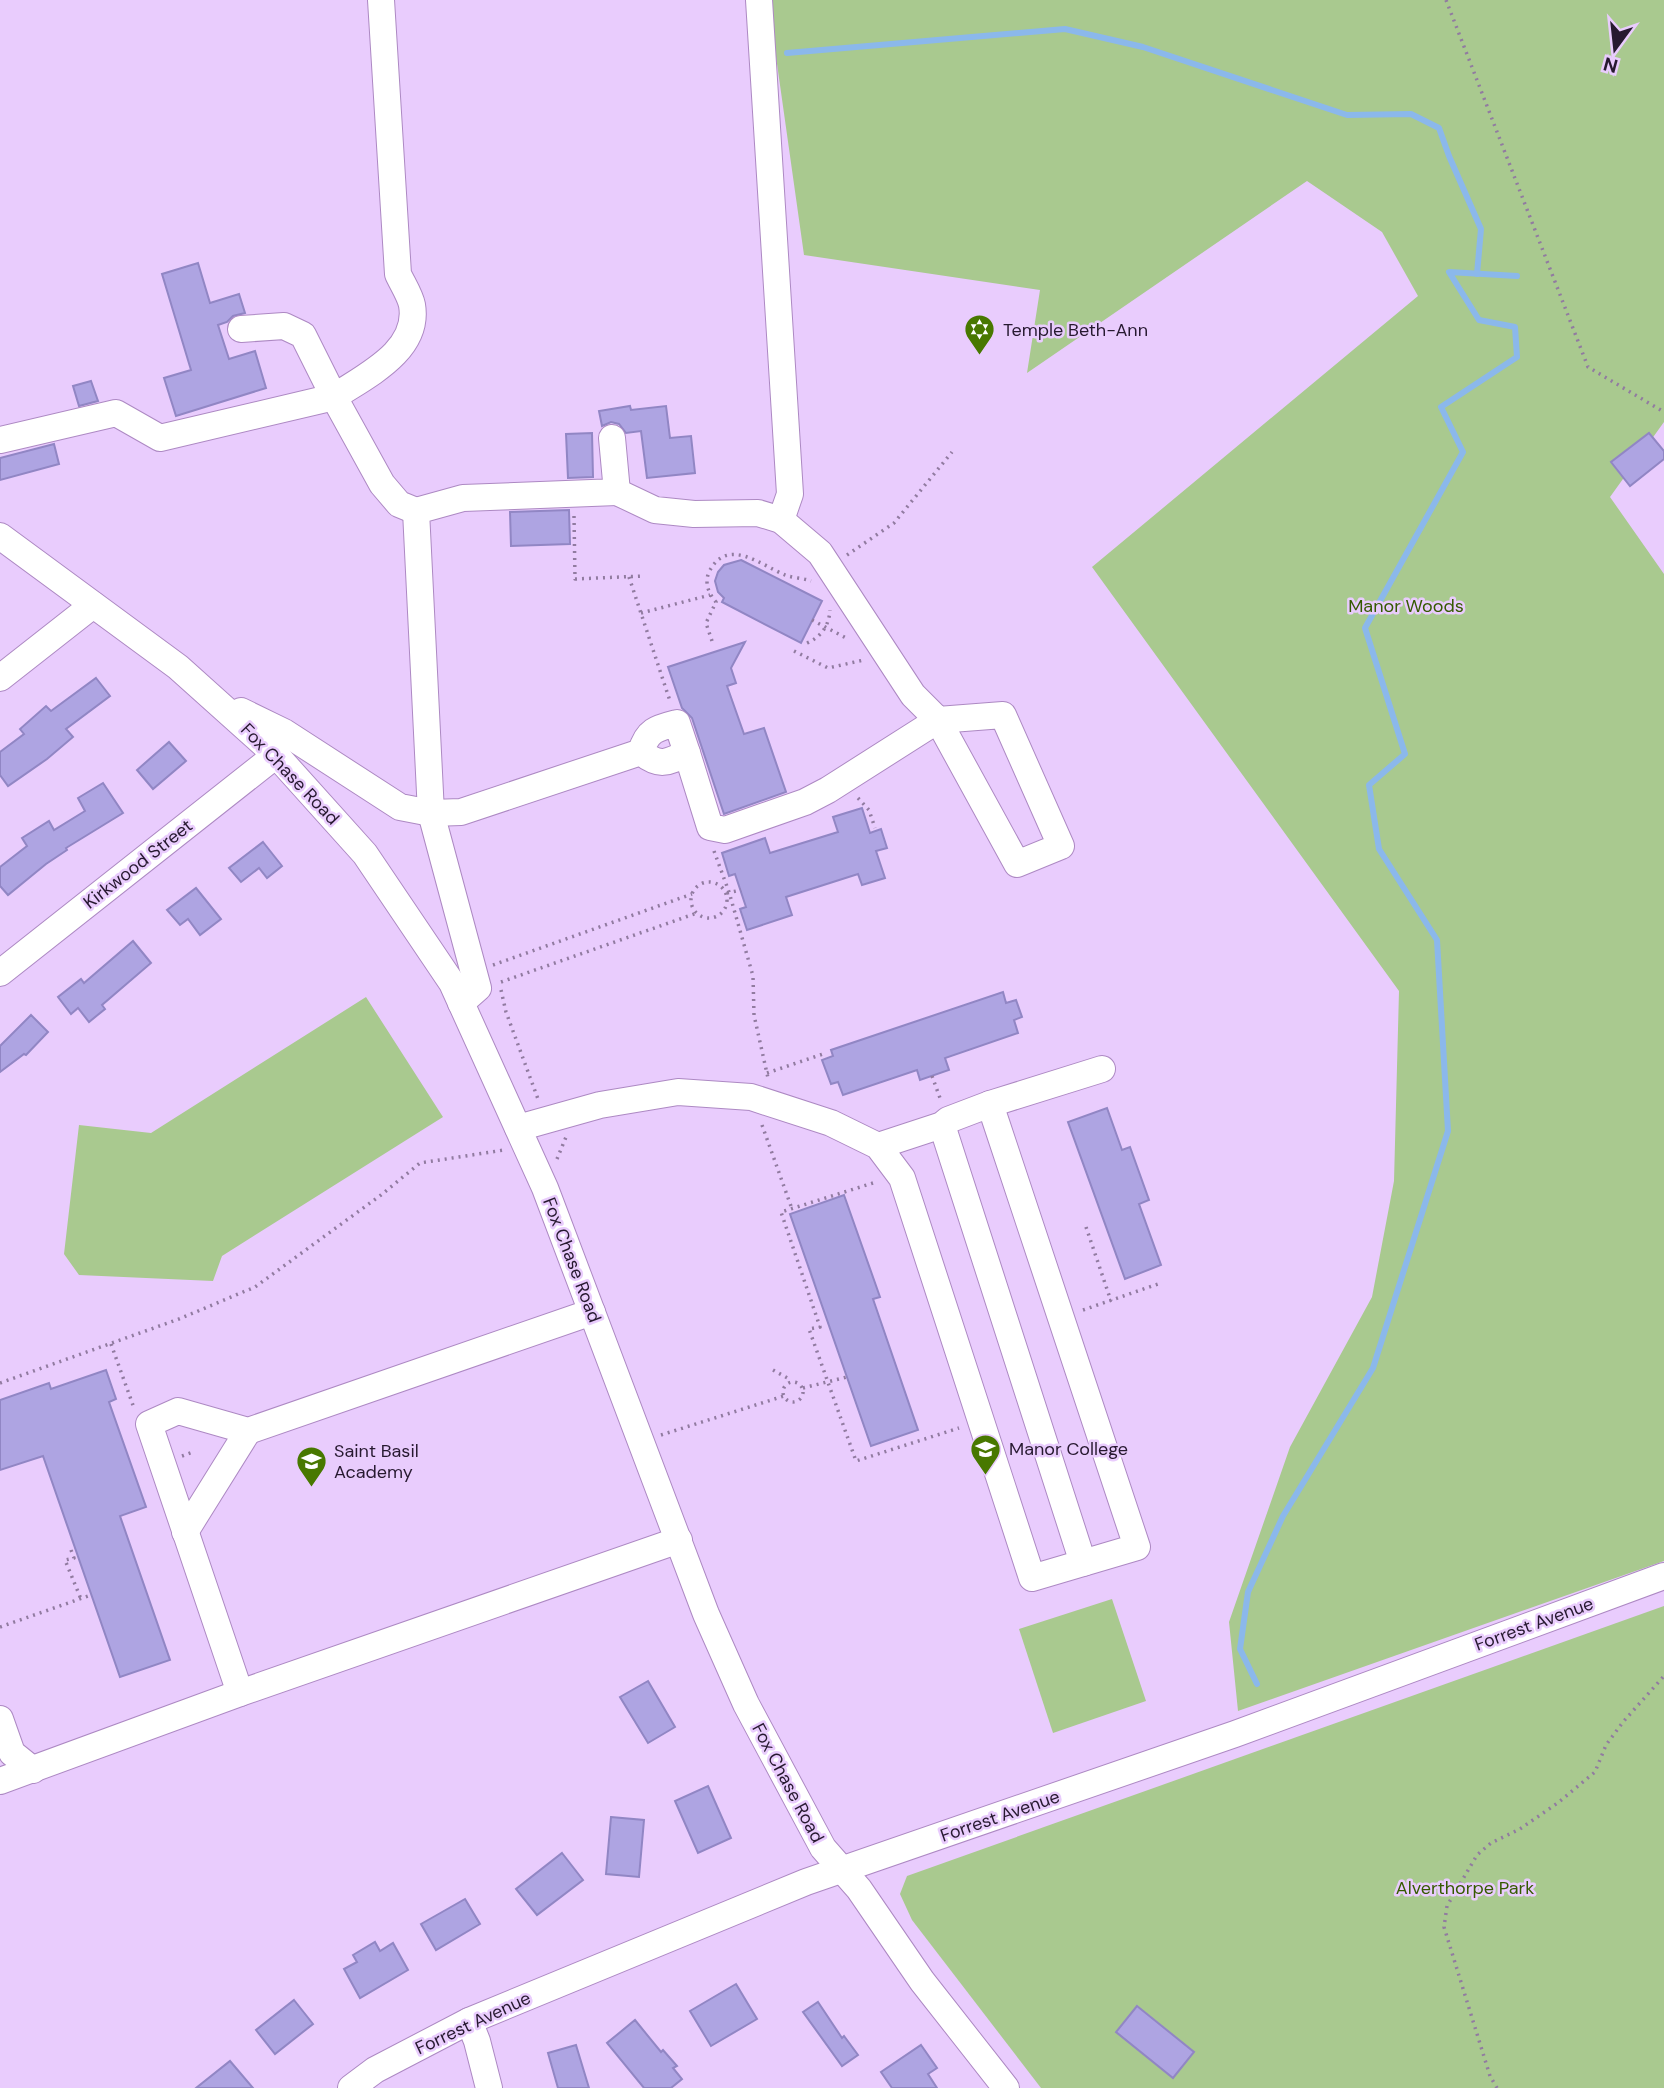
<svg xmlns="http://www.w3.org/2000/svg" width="1664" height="2088" font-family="'DM Sans',sans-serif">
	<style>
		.green { fill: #a9c98f }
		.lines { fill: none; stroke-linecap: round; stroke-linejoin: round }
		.stream { stroke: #8bb8eb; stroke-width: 6 }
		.building { fill: #aea4e2; stroke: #9186c4; stroke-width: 2 }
		.minor-casing { stroke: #ad89c3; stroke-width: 28 }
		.path { stroke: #917ba0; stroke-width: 3.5; stroke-dasharray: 2 5; stroke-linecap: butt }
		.minor { stroke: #fff; stroke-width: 26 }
		.labels { text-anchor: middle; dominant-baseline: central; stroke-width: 5; stroke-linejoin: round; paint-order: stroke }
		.poi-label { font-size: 18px; fill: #271930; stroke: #e9ccfd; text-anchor: start }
		.park-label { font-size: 18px; fill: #355a00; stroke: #e9ccfd }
		.street-label { font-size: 18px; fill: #271930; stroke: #e9ccfd }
	</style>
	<rect width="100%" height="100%" fill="#e9ccfd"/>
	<g class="green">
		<path d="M 768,0 L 1664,0 L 1664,422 L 1610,497 L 1664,574 L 1664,1561 L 1238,1711 L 1229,1622 L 1290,1447 L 1372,1297 L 1394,1181 L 1399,991 L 1092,567 L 1418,296 L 1382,232 L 1307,181 L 1027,373 L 1040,290 L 804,255 Z"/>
		<path d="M 366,997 L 443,1117 L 222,1256 L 213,1281 L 79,1275 L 64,1254 L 79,1125 L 151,1133 Z"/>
		<path d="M 1112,1599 L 1146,1701 L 1053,1733 L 1019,1629 Z"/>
		<path d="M 1664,1606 L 1664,2088 L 1041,2088 L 912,1920 L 900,1894 L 907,1876 Z"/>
	</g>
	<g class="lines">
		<g class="stream">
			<path d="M 787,53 L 1065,29 L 1143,47 L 1347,115 L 1411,114 L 1439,128 L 1449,156 L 1481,229 L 1477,274"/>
			<path d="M 1257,1684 L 1240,1649 L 1248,1592 L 1283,1516 L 1373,1368 L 1448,1131 L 1437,940 L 1379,849 L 1369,785 L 1405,754 L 1365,628 L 1463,452 L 1441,407 L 1517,357 L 1515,327 L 1479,320 L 1449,272 L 1517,276"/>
		</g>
	</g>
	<g class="building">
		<path d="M 198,263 L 210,303 L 239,294 L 245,313 L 233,316 L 227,322 L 218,325 L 229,359 L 255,351 L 266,388 L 176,416 L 164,378 L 191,370 L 162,274 Z"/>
		<path d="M 91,381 L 98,401 L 79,406 L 73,386 Z"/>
		<path d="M 630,406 L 631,410 L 666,406 L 670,438 L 691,436 L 695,473 L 647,478 L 641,431 L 626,433 L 619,424 L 611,422 L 602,426 L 599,411 Z"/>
		<path d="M 592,433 L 593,477 L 568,478 L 566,434 Z"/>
		<path d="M 1649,433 L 1664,451 L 1664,459 L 1630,486 L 1611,462 Z"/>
		<path d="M 54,444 L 59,464 L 0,480 L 0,458 Z"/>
		<path d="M 569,510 L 570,544 L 511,546 L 510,512 Z"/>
		<path d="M 741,560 L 822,601 L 801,643 L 722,602 L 724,598 L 718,592 L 715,581 L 718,572 L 724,565 Z"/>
		<path d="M 745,642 L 731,668 L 736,683 L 727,686 L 744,734 L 764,728 L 786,792 L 724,814 L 692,718 L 682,708 L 668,667 Z"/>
		<path d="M 96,678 L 110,696 L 66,729 L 73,737 L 47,759 L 8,786 L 0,775 L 0,752 L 24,734 L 20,729 L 46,706 L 51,711 Z"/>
		<path d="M 169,742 L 186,761 L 153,789 L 137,770 Z"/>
		<path d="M 103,783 L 123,813 L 66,848 L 67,850 L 46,864 L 8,895 L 0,886 L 0,867 L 27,846 L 22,838 L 49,821 L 54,830 L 85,811 L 78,798 Z"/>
		<path d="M 862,808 L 870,833 L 881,829 L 887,848 L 876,851 L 885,878 L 862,885 L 858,874 L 786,897 L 792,915 L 747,930 L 740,909 L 746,907 L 735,874 L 729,876 L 722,853 L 765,838 L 770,853 L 838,832 L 833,817 Z"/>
		<path d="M 263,842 L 282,866 L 267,878 L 259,868 L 241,882 L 229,868 Z"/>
		<path d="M 196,888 L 221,919 L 200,935 L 188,919 L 180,925 L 167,910 Z"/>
		<path d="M 133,941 L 151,963 L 102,1005 L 105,1009 L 89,1022 L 78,1008 L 71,1014 L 58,997 L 81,979 L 84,983 Z"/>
		<path d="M 1003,992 L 1006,1003 L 1016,1000 L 1022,1017 L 1014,1020 L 1018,1033 L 945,1058 L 949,1070 L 920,1080 L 917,1070 L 843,1095 L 838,1082 L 831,1084 L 822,1060 L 833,1056 L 831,1050 Z"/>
		<path d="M 31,1015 L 48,1032 L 26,1055 L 24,1054 L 0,1072 L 0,1046 Z"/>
		<path d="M 1107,1108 L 1122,1150 L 1130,1147 L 1149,1200 L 1139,1204 L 1161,1265 L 1125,1279 L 1068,1122 Z"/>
		<path d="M 844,1195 L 880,1297 L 873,1299 L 918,1430 L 871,1446 L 790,1214 Z"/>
		<path d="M 106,1370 L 116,1399 L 109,1402 L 146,1507 L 120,1516 L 170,1660 L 120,1677 L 43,1456 L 0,1470 L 0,1400 L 49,1383 L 51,1389 Z"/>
		<path d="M 648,1681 L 675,1727 L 648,1743 L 620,1697 Z"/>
		<path d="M 708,1786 L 731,1838 L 698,1853 L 675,1801 Z"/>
		<path d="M 611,1817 L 644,1820 L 639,1877 L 606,1874 Z"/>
		<path d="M 562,1853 L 583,1880 L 537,1915 L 516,1889 Z"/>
		<path d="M 465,1899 L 480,1924 L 436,1950 L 421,1924 Z"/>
		<path d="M 375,1942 L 380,1951 L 393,1943 L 408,1970 L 360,1998 L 344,1969 L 357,1962 L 353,1955 Z"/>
		<path d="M 736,1984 L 757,2019 L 711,2046 L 690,2011 Z"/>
		<path d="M 294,2000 L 313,2024 L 275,2054 L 256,2030 Z"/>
		<path d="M 818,2002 L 842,2038 L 844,2036 L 858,2055 L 842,2066 L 803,2012 Z"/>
		<path d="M 1137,2006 L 1194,2052 L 1173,2078 L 1116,2032 Z"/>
		<path d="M 635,2020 L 661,2052 L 663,2050 L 677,2066 L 673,2068 L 682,2079 L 671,2088 L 644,2088 L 607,2043 Z"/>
		<path d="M 576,2045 L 589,2088 L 558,2088 L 548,2053 Z"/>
		<path d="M 921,2045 L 937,2068 L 928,2074 L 937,2088 L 892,2088 L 881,2072 Z"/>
		<path d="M 230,2061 L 253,2088 L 196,2088 Z"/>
	</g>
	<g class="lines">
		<defs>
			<g id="minor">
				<path d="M 759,0 L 790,494 L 781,520"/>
				<path d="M 241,329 L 284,326 L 303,335 L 334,397 C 365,376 420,351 412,305 C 410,295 402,283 398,274 L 381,0"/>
				<path d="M 0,440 L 116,413 L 160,438 L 334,397 L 382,484 L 399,504 L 416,511"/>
				<path d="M 0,536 L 178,667 L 276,755 L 365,854 L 452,983 L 545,1188 L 706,1614 L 746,1704 L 823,1848 L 859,1889 L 922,1981 L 1006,2088"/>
				<path d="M 0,678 L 93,605"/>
				<path d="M 241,711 L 284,732 L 400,807 L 431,813 L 461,812 L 641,752 C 659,767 667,763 687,753 L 710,827 L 725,830 L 805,802 L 828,790 L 938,720 L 1003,715 L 1061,846 L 1017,864 L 938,720 L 913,695 L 820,553 L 781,520 L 758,513 L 694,514 L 655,510 L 617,492"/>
				<path d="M 641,752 C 647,730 657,728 677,723 L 687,753"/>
				<path d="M 0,973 L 276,755"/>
				<path d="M 461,1003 L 478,988 L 431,813 L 416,511 L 463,498 L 617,492 L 612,438"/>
				<path d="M 990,1104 L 1102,1069"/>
				<path d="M 942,1125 L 1083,1563"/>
				<path d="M 518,1128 L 600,1105 L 678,1092 L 751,1097 L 831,1123 L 878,1146 L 902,1178 L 1032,1578 L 1137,1547 L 990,1104 L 948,1120 L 942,1125 L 878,1146"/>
				<path d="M 592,1312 L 248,1431 L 178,1411 L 149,1424 L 240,1693 L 679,1540"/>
				<path d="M 185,1532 L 248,1431"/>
				<path d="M 0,1719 L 12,1753 L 33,1770"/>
				<path d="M 0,1781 L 240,1693"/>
				<path d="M 469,2021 L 477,2041 L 489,2088"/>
				<path d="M 351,2088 L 375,2070 L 469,2021 L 806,1882 L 1235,1734 L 1664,1576"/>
			</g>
		</defs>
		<use href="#minor" class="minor-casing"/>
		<g class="path">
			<path d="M 1446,0 L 1588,367 L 1664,412"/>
			<path d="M 574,516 L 575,579 L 643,576"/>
			<path d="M 847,555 L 894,523 L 952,452"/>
			<path d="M 629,577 L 670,701"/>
			<path d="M 641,613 L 710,595"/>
			<path d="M 812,620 L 848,639"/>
			<path d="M 712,641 L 706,623 L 716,602 C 709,594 704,583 709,572 C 727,536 761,565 785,575 C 793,578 803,578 811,581"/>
			<path d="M 807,643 C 821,637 829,626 830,610"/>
			<path d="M 794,651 L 828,668 L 864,660"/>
			<path d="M 858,798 L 869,810 L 875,828"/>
			<path d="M 714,851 L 729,892 L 753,976 L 754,1015 L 768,1078"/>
			<circle cx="709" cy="900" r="18"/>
			<path d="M 727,893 L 741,890"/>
			<path d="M 493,965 L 692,894"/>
			<path d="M 501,982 L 697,913"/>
			<path d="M 501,990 L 506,1012 L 538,1099"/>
			<path d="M 767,1073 L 826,1053"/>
			<path d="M 932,1076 L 940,1098"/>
			<path d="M 762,1125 L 792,1209"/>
			<path d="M 557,1159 L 566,1137"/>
			<path d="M 873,1183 L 781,1212 L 820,1327 L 809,1329 L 856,1461 L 959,1428"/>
			<path d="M 1086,1227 L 1111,1301"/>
			<path d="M 1083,1310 L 1158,1284"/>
			<path d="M 111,1344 L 134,1408"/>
			<path d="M 773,1370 L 791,1380"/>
			<circle cx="793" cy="1392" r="10"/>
			<path d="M 0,1383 L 179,1319 L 255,1287 L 381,1195 L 420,1163 L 504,1150"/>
			<path d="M 803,1388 L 847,1377"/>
			<path d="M 661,1435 L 784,1396"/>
			<path d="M 182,1456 L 193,1452"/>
			<path d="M 71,1550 L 74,1558 L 65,1560 L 81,1599"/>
			<path d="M 0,1627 L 91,1595"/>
			<path d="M 1497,2088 L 1490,2076 L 1444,1927 L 1447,1906 L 1477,1855 L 1491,1843 L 1520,1829 L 1559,1802 L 1595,1772 L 1606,1745 L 1623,1722 L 1664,1676"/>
		</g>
		<use href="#minor" class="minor"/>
	</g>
	<defs>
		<symbol id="synagogue-pin" viewBox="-11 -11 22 30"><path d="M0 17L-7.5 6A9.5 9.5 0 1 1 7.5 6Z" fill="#487800" stroke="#e9ccfd"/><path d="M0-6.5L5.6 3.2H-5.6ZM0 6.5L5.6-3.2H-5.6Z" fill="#fff"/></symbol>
		<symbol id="school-pin" viewBox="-11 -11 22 30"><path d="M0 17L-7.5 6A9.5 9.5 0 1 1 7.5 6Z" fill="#487800" stroke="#e9ccfd"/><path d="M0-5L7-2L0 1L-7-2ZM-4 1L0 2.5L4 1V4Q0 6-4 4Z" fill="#fff"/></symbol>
	</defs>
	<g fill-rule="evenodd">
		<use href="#synagogue-pin" x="962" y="312" width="35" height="47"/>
		<use href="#school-pin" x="968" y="1432" width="35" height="47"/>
		<use href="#school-pin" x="294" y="1444" width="35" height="47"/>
	</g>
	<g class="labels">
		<g class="poi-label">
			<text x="1003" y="330">Temple Beth-Ann</text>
			<text x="1009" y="1449">Manor College</text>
			<text x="334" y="1451">Saint Basil<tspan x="334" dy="21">Academy</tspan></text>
		</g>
		<g class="park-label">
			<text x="1406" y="606">Manor Woods</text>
			<text x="1465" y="1888">Alverthorpe Park</text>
		</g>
		<g class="street-label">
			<text transform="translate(290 774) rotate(46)">Fox Chase Road</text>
			<text transform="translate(138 864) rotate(-38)">Kirkwood Street</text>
			<text transform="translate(572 1260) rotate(69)">Fox Chase Road</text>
			<text transform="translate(1534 1624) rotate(-20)">Forrest Avenue</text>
			<text transform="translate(788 1783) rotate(62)">Fox Chase Road</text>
			<text transform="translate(1000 1816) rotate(-19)">Forrest Avenue</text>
			<text transform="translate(473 2023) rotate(-25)">Forrest Avenue</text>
		</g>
	</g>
	<g transform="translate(1615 49) rotate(195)" stroke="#e9ccfd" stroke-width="5" paint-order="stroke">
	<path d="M0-5L12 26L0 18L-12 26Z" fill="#271930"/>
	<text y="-10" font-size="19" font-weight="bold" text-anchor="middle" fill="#271930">N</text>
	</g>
</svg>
